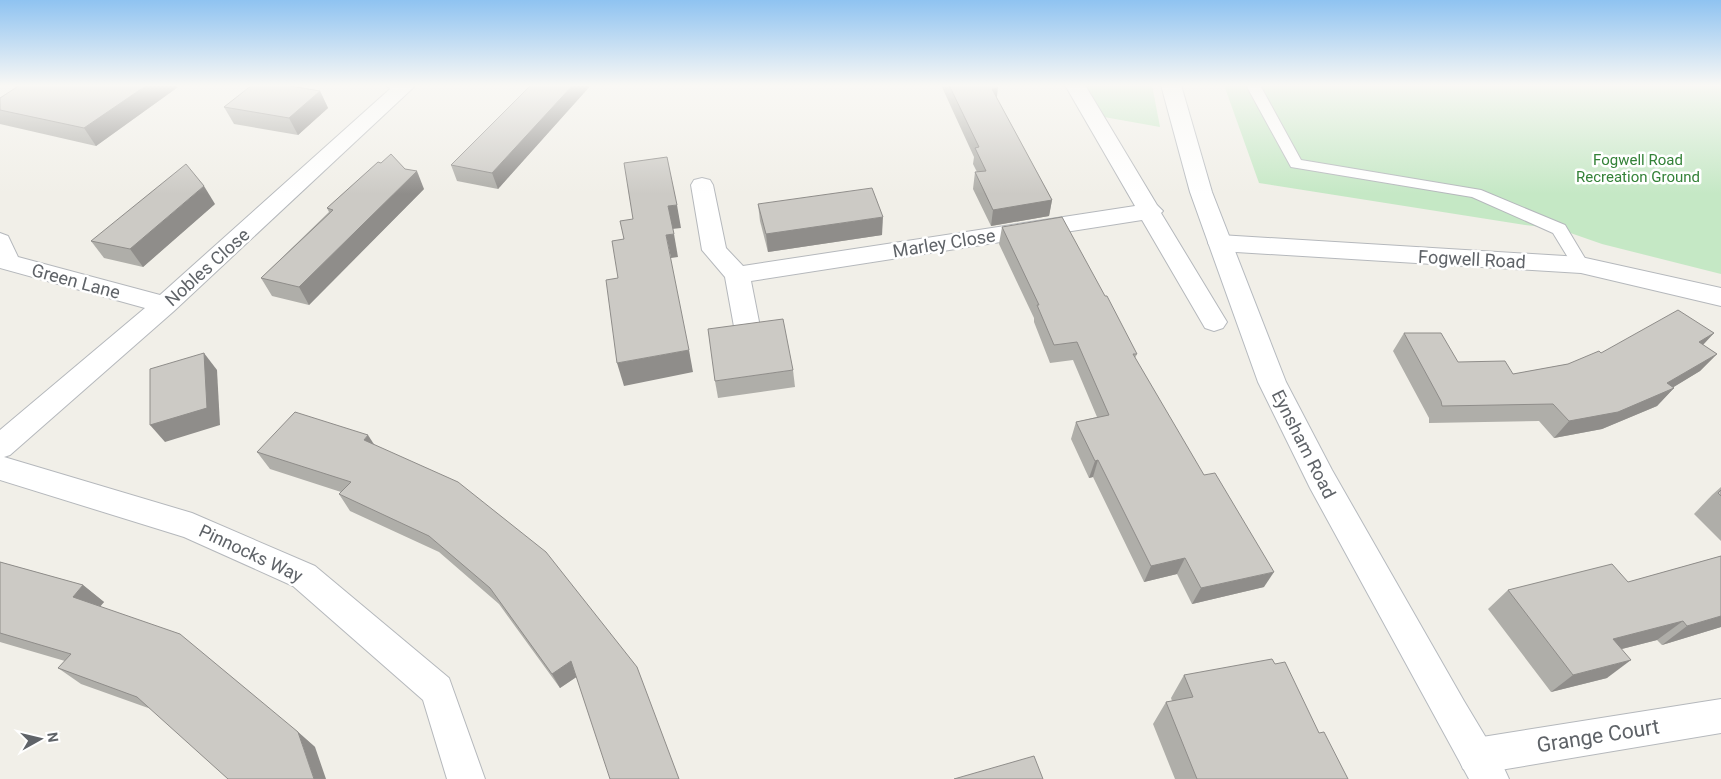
<svg xmlns="http://www.w3.org/2000/svg" width="1721" height="779" font-family="Roboto,sans-serif">
	<style>
		.green { fill: #c5e8c5 }
		.lines { fill: none; stroke-linecap: round; stroke-linejoin: round }
		.lane-casing { stroke: #b5b8bc; stroke-width: 2 }
		.street-casing { stroke: #b5b8bc; stroke-width: 2 }
		.secondary-casing { stroke: #b6babf; stroke-width: 2 }
		.lane { fill: #fff; fill-rule: evenodd }
		.street { fill: #fff; fill-rule: evenodd }
		.secondary { fill: #fff; fill-rule: evenodd }
		.wall { fill: #afaea9 }
		.shaded-wall { fill: #8f8d8a }
		.building { fill: #cccac5; stroke: #8f8d8a }
		.labels { text-anchor: middle; dominant-baseline: central; stroke-width: 5; stroke-linejoin: round; paint-order: stroke }
		.far-park-label { font-size: 15px; fill: #348238; stroke: #fff }
		.street-label { font-size: 18px; fill: #5f6368; stroke: #fff }
		.near-street-label { font-size: 21px; fill: #5f6368; stroke: #fff }
	</style>
	<rect width="100%" height="100%" fill="#f1efe8"/>
	<g class="green">
		<path d="M 1086,85 L 1152,85 L 1160,127 L 1104,117 Z"/>
		<path d="M 1224,85 L 1721,85 L 1721,274 L 1602,244 L 1559,229 L 1525,225 L 1259,183 Z"/>
	</g>
	<g class="lines">
		<defs>
			<path id="lane" d="M 1246,85 L 1260,85 L 1301,160 L 1481,190 L 1565,225 L 1589,265 L 1587,269 L 1581,271 L 1575,269 L 1553,233 L 1472,197 L 1291,167 Z"/>
			<g id="street">
				<path d="M 387,85 L 415,86 L 174,311 L 10,455 L 4,457 L 192,513 L 315,566 L 449,678 L 485,779 L 447,779 L 423,700 L 293,586 L 184,537 L 0,480 L 0,430 L 145,308 L 0,268 L 0,233 L 8,236 L 18,257 L 160,295 L 390,89 Z"/>
				<path d="M 1065,85 L 1085,85 L 1157,205 L 1163,211 L 1161,213 L 1227,322 L 1223,328 L 1214,331 L 1205,328 L 1142,220 L 751,281 L 761,332 L 757,339 L 748,341 L 739,339 L 735,332 L 725,277 L 702,250 L 691,185 L 694,180 L 702,178 L 710,180 L 713,185 L 726,248 L 743,266 L 1135,206 Z"/>
				<path d="M 1220,235 L 1581,257 L 1721,288 L 1721,306 L 1581,273 L 1220,251 L 1212,249 L 1208,243 L 1212,237 Z"/>
				<path d="M 1721,699 L 1721,733 L 1476,774 L 1463,769 L 1458,756 L 1463,743 L 1476,738 Z"/>
			</g>
			<path id="secondary" d="M 1161,85 L 1181,85 L 1212,192 L 1286,382 L 1332,470 L 1464,701 L 1503,766 L 1509,779 L 1469,779 L 1310,488 L 1258,382 L 1190,192 Z"/>
		</defs>
		<use href="#lane" class="lane-casing"/>
		<use href="#street" class="street-casing"/>
		<use href="#secondary" class="secondary-casing"/>
		<use href="#lane" class="lane"/>
		<use href="#street" class="street"/>
		<use href="#secondary" class="secondary"/>
	</g>
	<g class="wall">
		<path d="M 531,85 L 591,85 L 498,189 L 457,181 L 451,165 Z"/>
		<path d="M 941,85 L 996,85 L 997,98 L 1052,200 L 1049,216 L 991,226 L 973,189 L 975,172 L 977,172 L 973,164 L 974,157 Z"/>
		<path d="M 178,87 L 96,146 L 0,124 L 0,98 Z"/>
		<path d="M 320,91 L 328,108 L 298,135 L 234,124 L 224,107 Z"/>
		<path d="M 424,189 L 309,305 L 272,296 L 261,278 L 329,212 L 327,208 Z"/>
		<path d="M 215,204 L 143,267 L 104,258 L 91,241 Z"/>
		<path d="M 758,204 L 882,235 L 768,252 L 760,221 Z"/>
		<path d="M 1002,227 L 1137,354 L 1135,358 L 1264,587 L 1192,604 L 1177,574 L 1144,582 L 1093,477 L 1089,478 L 1071,439 L 1076,422 L 1097,417 L 1073,360 L 1050,363 L 1034,322 L 1034,318 L 999,244 Z"/>
		<path d="M 1404,333 L 1458,362 L 1513,374 L 1568,364 L 1601,353 L 1714,333 L 1703,345 L 1717,354 L 1700,371 L 1673,387 L 1674,388 L 1657,406 L 1602,429 L 1554,438 L 1539,421 L 1429,423 L 1429,418 L 1393,351 Z"/>
		<path d="M 793,370 L 795,387 L 718,398 L 715,381 Z"/>
		<path d="M 375,445 L 576,677 L 560,688 L 499,604 L 439,552 L 350,511 L 339,494 L 341,492 L 270,469 L 257,452 Z"/>
		<path d="M 1721,487 L 1721,541 L 1694,514 L 1712,495 Z"/>
		<path d="M 1721,556 L 1721,627 L 1662,645 L 1657,640 L 1622,649 L 1607,678 L 1551,692 L 1488,609 L 1508,590 L 1628,582 Z"/>
		<path d="M 0,562 L 83,585 L 104,602 L 100,606 L 298,732 L 315,747 L 151,709 L 81,684 L 58,668 L 65,661 L 0,642 Z"/>
		<path d="M 1275,664 L 1319,733 L 1348,779 L 1175,779 L 1153,724 L 1166,702 L 1172,701 L 1171,698 L 1184,675 Z"/>
	</g>
	<g class="shaded-wall">
		<path d="M 147,85 L 177,85 L 178,87 L 96,146 L 84,128 Z"/>
		<path d="M 573,85 L 591,85 L 498,189 L 492,173 Z"/>
		<path d="M 998,88 L 996,104 L 992,89 Z"/>
		<path d="M 320,91 L 328,108 L 298,135 L 289,118 Z"/>
		<path d="M 417,171 L 424,189 L 309,305 L 299,287 Z"/>
		<path d="M 204,186 L 215,204 L 143,267 L 130,249 Z"/>
		<path d="M 1052,200 L 1049,216 L 991,226 L 993,210 Z"/>
		<path d="M 677,205 L 681,228 L 672,229 L 668,206 Z"/>
		<path d="M 883,217 L 882,235 L 768,252 L 766,234 Z"/>
		<path d="M 674,234 L 678,257 L 671,258 L 666,235 Z"/>
		<path d="M 1714,333 L 1697,351 L 1699,342 Z"/>
		<path d="M 689,350 L 693,372 L 624,386 L 617,363 Z"/>
		<path d="M 204,353 L 217,370 L 220,425 L 165,442 L 150,425 Z"/>
		<path d="M 1717,354 L 1700,371 L 1664,393 L 1674,388 L 1657,406 L 1602,429 L 1554,438 L 1569,421 L 1667,383 Z"/>
		<path d="M 368,435 L 379,452 L 364,440 Z"/>
		<path d="M 1098,460 L 1093,477 L 1089,478 L 1095,461 Z"/>
		<path d="M 1185,558 L 1177,574 L 1144,582 L 1151,566 Z"/>
		<path d="M 1274,572 L 1264,587 L 1192,604 L 1201,588 Z"/>
		<path d="M 83,585 L 104,602 L 94,614 L 73,597 Z"/>
		<path d="M 1721,616 L 1721,627 L 1662,645 L 1687,626 Z"/>
		<path d="M 1683,621 L 1657,640 L 1590,657 L 1613,639 Z"/>
		<path d="M 1631,660 L 1607,678 L 1551,692 L 1573,675 Z"/>
		<path d="M 571,661 L 578,676 L 560,688 L 552,674 Z"/>
		<path d="M 298,732 L 315,747 L 326,779 L 314,779 Z"/>
	</g>
	<g class="building">
		<path d="M 20,85 L 147,85 L 84,128 L 0,110 L 0,98 Z"/>
		<path d="M 252,85 L 284,85 L 320,91 L 289,118 L 224,107 Z"/>
		<path d="M 531,85 L 573,85 L 492,173 L 451,165 Z"/>
		<path d="M 949,85 L 996,85 L 998,88 L 992,89 L 1052,200 L 993,210 L 975,172 L 986,171 L 975,148 L 979,147 Z"/>
		<path d="M 391,154 L 405,169 L 417,171 L 299,287 L 261,278 L 333,210 L 327,208 L 378,162 L 381,163 Z"/>
		<path d="M 667,157 L 677,205 L 668,206 L 674,234 L 666,235 L 689,350 L 617,363 L 606,280 L 618,278 L 612,241 L 624,239 L 620,221 L 633,219 L 624,163 Z"/>
		<path d="M 186,164 L 204,186 L 130,249 L 91,241 Z"/>
		<path d="M 872,188 L 883,217 L 766,234 L 758,204 Z"/>
		<path d="M 1062,217 L 1105,296 L 1107,296 L 1137,354 L 1133,354 L 1204,475 L 1215,473 L 1274,572 L 1201,588 L 1185,558 L 1151,566 L 1098,460 L 1095,461 L 1076,422 L 1109,415 L 1077,342 L 1054,345 L 1037,305 L 1039,305 L 1002,227 Z"/>
		<path d="M 1678,310 L 1714,333 L 1699,342 L 1717,354 L 1667,383 L 1674,388 L 1618,412 L 1569,421 L 1553,404 L 1442,406 L 1441,401 L 1404,333 L 1441,333 L 1458,362 L 1505,361 L 1513,374 L 1568,364 L 1599,351 L 1601,353 Z"/>
		<path d="M 783,319 L 793,370 L 715,381 L 708,329 Z"/>
		<path d="M 204,353 L 207,408 L 150,425 L 150,369 Z"/>
		<path d="M 295,412 L 368,435 L 364,440 L 458,482 L 546,552 L 637,667 L 679,779 L 610,779 L 571,661 L 552,674 L 490,588 L 429,536 L 339,494 L 351,482 L 257,452 Z"/>
		<path d="M 1721,490 L 1721,496 L 1718,493 Z"/>
		<path d="M 1721,556 L 1721,616 L 1687,626 L 1683,621 L 1613,639 L 1631,660 L 1573,675 L 1508,590 L 1612,564 L 1628,582 Z"/>
		<path d="M 0,562 L 83,585 L 73,597 L 180,634 L 298,732 L 314,779 L 228,779 L 137,697 L 58,668 L 71,654 L 0,633 Z"/>
		<path d="M 1272,659 L 1275,664 L 1285,662 L 1319,733 L 1324,732 L 1348,779 L 1197,779 L 1166,702 L 1193,697 L 1184,675 Z"/>
		<path d="M 1034,756 L 1043,779 L 954,779 Z"/>
	</g>
	<linearGradient id="sky" x2="0" y2="1"><stop stop-color="#8fc3f1"/><stop offset="0.44" stop-color="#f9f8f5"/><stop offset="1" stop-color="#f9f8f5" stop-opacity="0"/></linearGradient>
	<rect width="1721" height="194" fill="url(#sky)"/>
	<g class="labels">
		<g class="far-park-label">
			<text x="1638" y="160">Fogwell Road<tspan x="1638" dy="17">Recreation Ground</tspan></text>
		</g>
		<g class="street-label">
			<text transform="translate(944 243) rotate(-9)">Marley Close</text>
			<text transform="translate(1472 259) rotate(3)">Fogwell Road</text>
			<text transform="translate(207 267) rotate(-42)">Nobles Close</text>
			<text transform="translate(76 281) rotate(15)">Green Lane</text>
			<text transform="translate(1304 444) rotate(63)">Eynsham Road</text>
			<text transform="translate(251 553) rotate(25)">Pinnocks Way</text>
		</g>
		<g class="near-street-label">
			<text transform="translate(1598 736) rotate(-9)">Grange Court</text>
		</g>
	</g>
	<g transform="translate(40 739) rotate(82)" stroke="#ffffff" stroke-width="4" paint-order="stroke">
	<path d="M0-4L9 19L0 12L-9 19Z" fill="#5f6368"/>
	<text y="-8" font-size="14" font-weight="bold" text-anchor="middle" fill="#5f6368">N</text>
	</g>
</svg>
